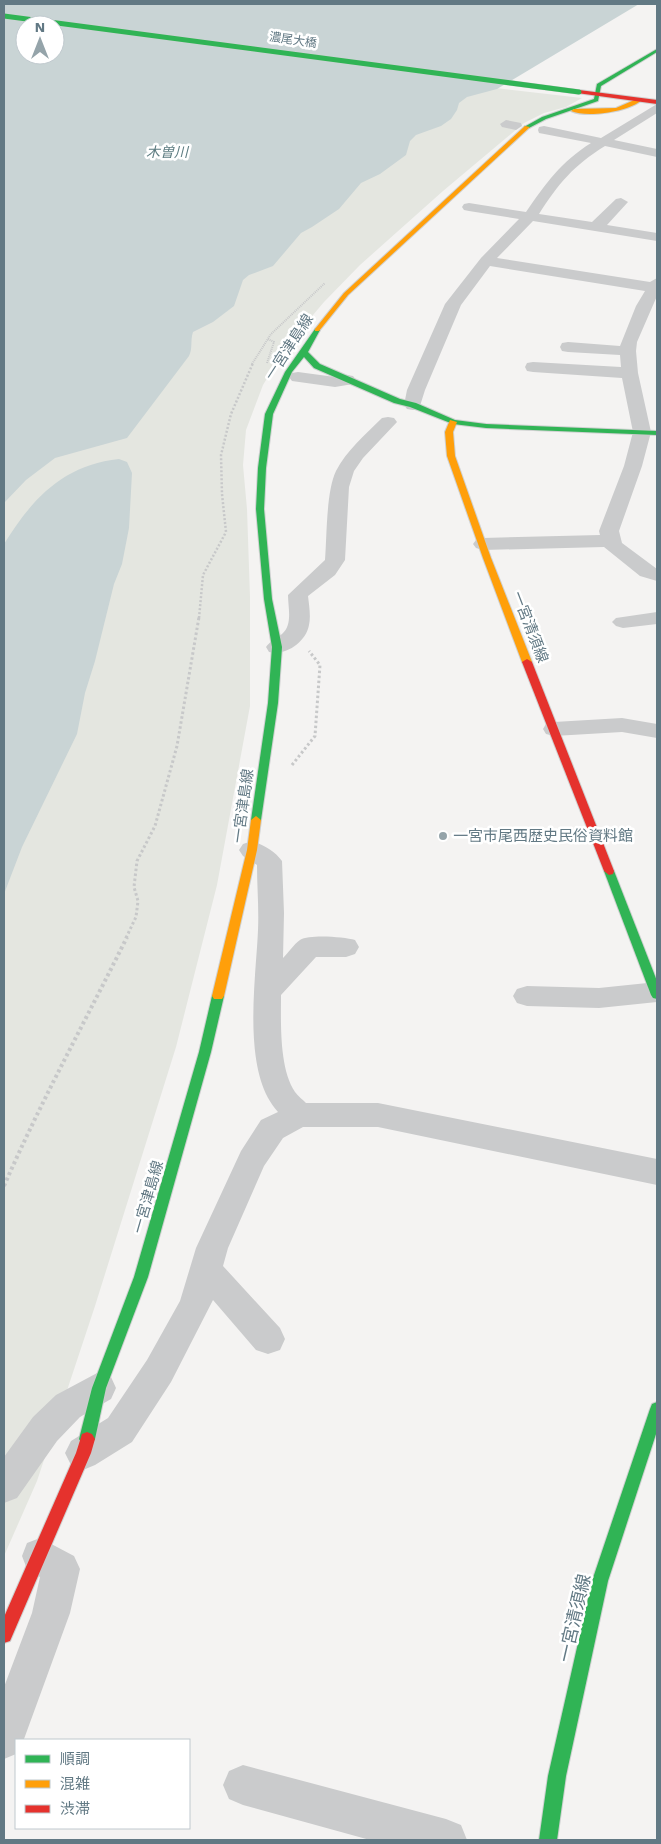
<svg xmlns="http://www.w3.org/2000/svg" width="661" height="1844" font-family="'Work Sans','Noto Sans JP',sans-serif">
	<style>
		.green { fill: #e4e6e0 }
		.water { fill: #c9d4d5; fill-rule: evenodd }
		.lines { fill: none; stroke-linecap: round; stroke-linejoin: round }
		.fast-casing { stroke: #cfd1d1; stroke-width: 2 }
		.slow-casing { stroke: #cfd1d1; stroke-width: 2 }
		.jam-casing { stroke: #cfd1d1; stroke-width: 2 }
		.path-far3 { stroke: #c7c8c9; stroke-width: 2; stroke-dasharray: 1 1; stroke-linecap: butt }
		.path-far2 { stroke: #c7c8c9; stroke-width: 2.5; stroke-dasharray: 2 2; stroke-linecap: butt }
		.path-far1 { stroke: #c7c8c9; stroke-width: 3; stroke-dasharray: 2.5 2.5; stroke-linecap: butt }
		.path { stroke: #c7c8c9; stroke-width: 4; stroke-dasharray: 3 3; stroke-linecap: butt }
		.street { fill: #cacbcc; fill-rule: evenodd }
		.fast { fill: #30b455; fill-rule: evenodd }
		.slow { fill: #ff9f0a; fill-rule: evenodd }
		.jam { fill: #e5322d; fill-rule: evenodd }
		.fast-bridge-casing { stroke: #d0d1d1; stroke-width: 5.5; stroke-linecap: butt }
		.fast-bridge { stroke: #30b455; stroke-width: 5 }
		.poi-dot { fill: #95a4aa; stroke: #fff; stroke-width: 2 }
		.labels { text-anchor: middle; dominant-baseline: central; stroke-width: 5; stroke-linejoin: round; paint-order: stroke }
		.far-street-label { font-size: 12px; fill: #627984; stroke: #fff }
		.far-water-label { font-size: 14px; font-style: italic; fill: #5d7c81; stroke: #fff }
		.street-label { font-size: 15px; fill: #627984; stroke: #fff }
		.poi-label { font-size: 15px; fill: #627984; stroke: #fff; text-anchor: start }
		.near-street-label { font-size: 18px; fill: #627984; stroke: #fff }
	</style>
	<rect width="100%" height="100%" fill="#f4f3f2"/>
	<path class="green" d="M 496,88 L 582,98 L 566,107 L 544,113 L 524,123 L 443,191 L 360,265 L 324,302 L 286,347 L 263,385 L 246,430 L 243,465 L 247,509 L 250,597 L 250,706 L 217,885 L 176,1047 L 95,1306 L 37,1481 L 4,1556 L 4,482 L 398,142 L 465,97 Z"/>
	<g class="water">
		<path d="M 4,4 L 639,4 L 497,89 L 467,97 L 459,103 L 457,110 L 451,119 L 441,126 L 416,135 L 410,141 L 406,155 L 380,174 L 361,183 L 339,209 L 312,227 L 301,233 L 273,266 L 249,275 L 243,280 L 234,306 L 213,322 L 193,332 C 190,341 193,348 189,356 L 127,438 L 55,458 L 26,480 L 4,503 ZM 25,25 L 55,25 L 55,55 L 25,55 Z"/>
		<path d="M 119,459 L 127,462 L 132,473 L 129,528 L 122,564 L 114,584 L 95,661 L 85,693 L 77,734 L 22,847 L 4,894 L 4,544 C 32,499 63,465 119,459 Z"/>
	</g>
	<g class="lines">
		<defs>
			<g id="fast">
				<path d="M 657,49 L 657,52 L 601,86 L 598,101 L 546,119 L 529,128 L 524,127 L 542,117 L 594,99 L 597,84 Z"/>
				<path d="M 317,328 L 320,330 L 308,352 L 320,364 L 400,399 L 416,403 L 455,420 L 486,424 L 657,431 L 657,435 L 486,428 L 453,424 L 410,407 L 394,403 L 314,368 L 304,357 L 292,372 L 273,414 L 266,468 L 264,509 L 272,599 L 282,647 L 278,703 L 261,820 L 256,824 L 251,820 L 268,703 L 272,647 L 264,599 L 256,509 L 258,468 L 265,414 L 285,372 L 315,329 Z"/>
				<path d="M 609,867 L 614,871 L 657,981 L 657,999 L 653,998 L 651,995 L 604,871 Z"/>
				<path d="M 218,992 L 222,993 L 224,996 L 211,1052 L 148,1277 L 106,1388 L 95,1439 L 92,1444 L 87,1446 L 82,1444 L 79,1439 L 92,1388 L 134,1277 L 199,1052 L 212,996 L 214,993 Z"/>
				<path d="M 657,1402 L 657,1431 L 608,1581 L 566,1776 L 557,1840 L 539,1840 L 548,1776 L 592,1581 L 650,1409 L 652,1404 Z"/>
			</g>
			<g id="slow">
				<path d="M 639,98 L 642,100 C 628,112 587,118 571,111 L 574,109 L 616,108 Z"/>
				<path d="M 525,126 L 530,127 L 348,295 L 319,331 L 315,331 L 315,329 L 344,293 Z"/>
				<path d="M 450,420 L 457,422 L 453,432 L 455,456 L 491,558 L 532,662 L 530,664 L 527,665 L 522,662 L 483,558 L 447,456 L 445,432 Z"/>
				<path d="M 256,816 L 261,820 L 257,850 L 224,996 L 222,999 L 214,999 L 212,996 L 247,850 L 251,820 Z"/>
			</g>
			<g id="jam">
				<path d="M 579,90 L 657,100 L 657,104 L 577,93 Z"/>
				<path d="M 527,659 L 532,662 L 614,871 L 613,874 L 609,875 L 604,871 L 522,662 Z"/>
				<path d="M 87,1432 L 92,1434 L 95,1439 L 91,1453 L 10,1641 L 4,1643 L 4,1617 L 76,1453 L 82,1434 Z"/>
			</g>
		</defs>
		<use href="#fast" class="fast-casing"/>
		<use href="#slow" class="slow-casing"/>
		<use href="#jam" class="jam-casing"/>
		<g class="path-far3">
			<path d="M 267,363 L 274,342 L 268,339"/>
			<path d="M 252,364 L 271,334 L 325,283"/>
		</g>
		<path class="path-far2" d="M 199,618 L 203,575 L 226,532 L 222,494 L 221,455 L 231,414 L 253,363"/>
		<g class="path-far1">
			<path d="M 292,765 L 315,736 L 320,665 L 309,651"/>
			<path d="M 126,938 L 136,917 L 138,901 L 134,887 L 137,861 L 155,826 L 177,746 L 199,617"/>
		</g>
		<path class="path" d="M 4,1186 C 41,1101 86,1020 127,937"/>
		<g class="street">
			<path d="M 657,104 L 657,113 L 614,140 L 657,149 L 657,157 L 605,146 C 574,165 558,184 539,214 L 592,222 L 616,199 L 621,198 L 628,202 L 607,225 L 657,233 L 657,241 L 533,221 L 497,258 L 650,282 L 657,278 L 657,296 L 637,342 L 636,351 L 638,373 L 651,432 L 642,466 L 619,531 L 622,543 L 657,569 L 657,581 L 640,576 L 604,547 L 483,550 L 476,548 L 473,544 L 476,540 L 483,538 L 600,535 L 599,531 L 624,466 L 633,432 L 622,378 L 533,372 L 527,371 L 525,367 L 527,363 L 533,362 L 621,367 L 620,355 L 568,352 L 562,351 L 560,347 L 562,343 L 568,342 L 620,346 L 636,306 L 645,291 L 490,266 L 461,305 L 425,390 L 419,409 L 413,410 L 407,409 L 404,405 L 407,390 L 445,304 L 481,258 L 519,219 L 469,211 L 464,210 L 462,207 L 464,204 L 469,203 L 526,212 C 546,183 561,162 591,143 L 539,133 L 538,130 L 539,127 L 544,126 L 601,138 Z"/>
			<path d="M 506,120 L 521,123 L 522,126 L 516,130 L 502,127 L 500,124 Z"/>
			<path d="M 298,372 L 335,377 L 347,375 L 353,376 L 356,380 L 353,384 L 335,387 L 292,381 L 289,377 L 292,373 Z"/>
			<path d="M 388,417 L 394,418 L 397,422 L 363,458 L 354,471 L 349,487 L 345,560 L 335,575 L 308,596 C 309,605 311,616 309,625 C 306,642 286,656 269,652 L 266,647 C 270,641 276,639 282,634 C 293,625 288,607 288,595 L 325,560 C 327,536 326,492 336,471 C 346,451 366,434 382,418 Z"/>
			<path d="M 657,612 L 657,624 L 623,628 L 616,626 L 612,622 L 616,618 Z"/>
			<path d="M 622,718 L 657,724 L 657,738 L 622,732 L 554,736 L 546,734 L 543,729 L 546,724 L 554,722 Z"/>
			<path d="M 252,841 C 263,845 275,851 282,861 L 284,913 L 283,958 C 288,953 294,944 300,940 C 310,934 344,937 355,940 L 359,947 L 355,954 L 346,957 L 316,957 L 281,995 C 281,1023 279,1068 295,1092 C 298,1096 303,1100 306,1103 L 378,1103 L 657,1159 L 657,1185 L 378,1127 L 303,1127 L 283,1138 L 264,1166 L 228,1248 L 223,1266 L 280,1328 L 285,1339 L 280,1350 L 268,1354 L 256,1350 L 213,1300 L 171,1382 L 132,1442 L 95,1465 L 83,1470 L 71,1465 L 65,1453 L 71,1441 L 108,1418 L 147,1360 L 180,1301 L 196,1248 L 241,1151 L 261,1120 L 278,1112 C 241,1072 256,980 258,930 C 259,908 257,887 257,865 L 243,856 L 239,850 L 243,844 Z"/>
			<path d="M 657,982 L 657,1002 L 599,1008 L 527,1006 L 517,1003 L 513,996 L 517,989 L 527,986 L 599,988 Z"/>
			<path d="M 99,1372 L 111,1377 L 116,1388 L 111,1399 L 80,1417 L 57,1441 L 17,1498 L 4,1503 L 4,1457 L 33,1417 L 56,1395 Z"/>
			<path d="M 40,1538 L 74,1556 L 80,1569 L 70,1613 L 24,1739 L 16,1740 L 16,1754 L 4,1759 L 4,1687 L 32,1613 L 40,1577 L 27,1569 L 22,1556 L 27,1543 Z"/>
			<path d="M 243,1765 L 446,1819 L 461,1825 L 467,1840 L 370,1840 L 243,1805 L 229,1799 L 223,1785 L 229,1771 Z"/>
		</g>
		<use href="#fast" class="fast"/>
		<use href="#slow" class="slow"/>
		<use href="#jam" class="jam"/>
		<defs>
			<path id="fast-bridge" d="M 4,16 L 579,92"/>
		</defs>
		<use href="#fast-bridge" class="fast-bridge-casing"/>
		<use href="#fast-bridge" class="fast-bridge"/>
	</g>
	<circle class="poi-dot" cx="443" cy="836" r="5"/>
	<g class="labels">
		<g class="far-street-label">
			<text transform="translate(293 40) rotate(8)">濃尾大橋</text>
		</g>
		<g class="far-water-label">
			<text x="167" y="152">木曽川</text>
		</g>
		<g class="street-label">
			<text transform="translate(289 347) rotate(-57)">一宮津島線</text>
			<text transform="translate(530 627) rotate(69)">一宮清須線</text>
			<text transform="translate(243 806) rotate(-82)">一宮津島線</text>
			<text transform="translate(148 1197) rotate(-74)">一宮津島線</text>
		</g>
		<g class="poi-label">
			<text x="453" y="836">一宮市尾西歴史民俗資料館</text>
		</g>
		<g class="near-street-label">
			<text transform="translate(574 1618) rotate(-77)">一宮清須線</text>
		</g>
	</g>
	<rect width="661" height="1844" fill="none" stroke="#627984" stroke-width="10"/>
	<rect x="15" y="1739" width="175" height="90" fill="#ffffff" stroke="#c0c9ce"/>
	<rect x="25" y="1755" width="25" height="8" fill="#30b455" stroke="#c0c9ce"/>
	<text x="60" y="1764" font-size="15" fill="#627984">順調</text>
	<rect x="25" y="1780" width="25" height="8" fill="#ff9f0a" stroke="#c0c9ce"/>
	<text x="60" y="1789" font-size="15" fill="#627984">混雑</text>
	<rect x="25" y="1805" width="25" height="8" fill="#e5322d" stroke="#c0c9ce"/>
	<text x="60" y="1814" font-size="15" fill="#627984">渋滞</text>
	<g transform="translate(40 40)"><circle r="24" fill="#ffffff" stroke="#c0c9ce"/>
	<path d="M0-4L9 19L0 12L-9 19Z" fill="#95a4aa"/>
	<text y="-8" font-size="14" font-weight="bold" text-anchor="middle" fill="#627984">N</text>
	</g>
</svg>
